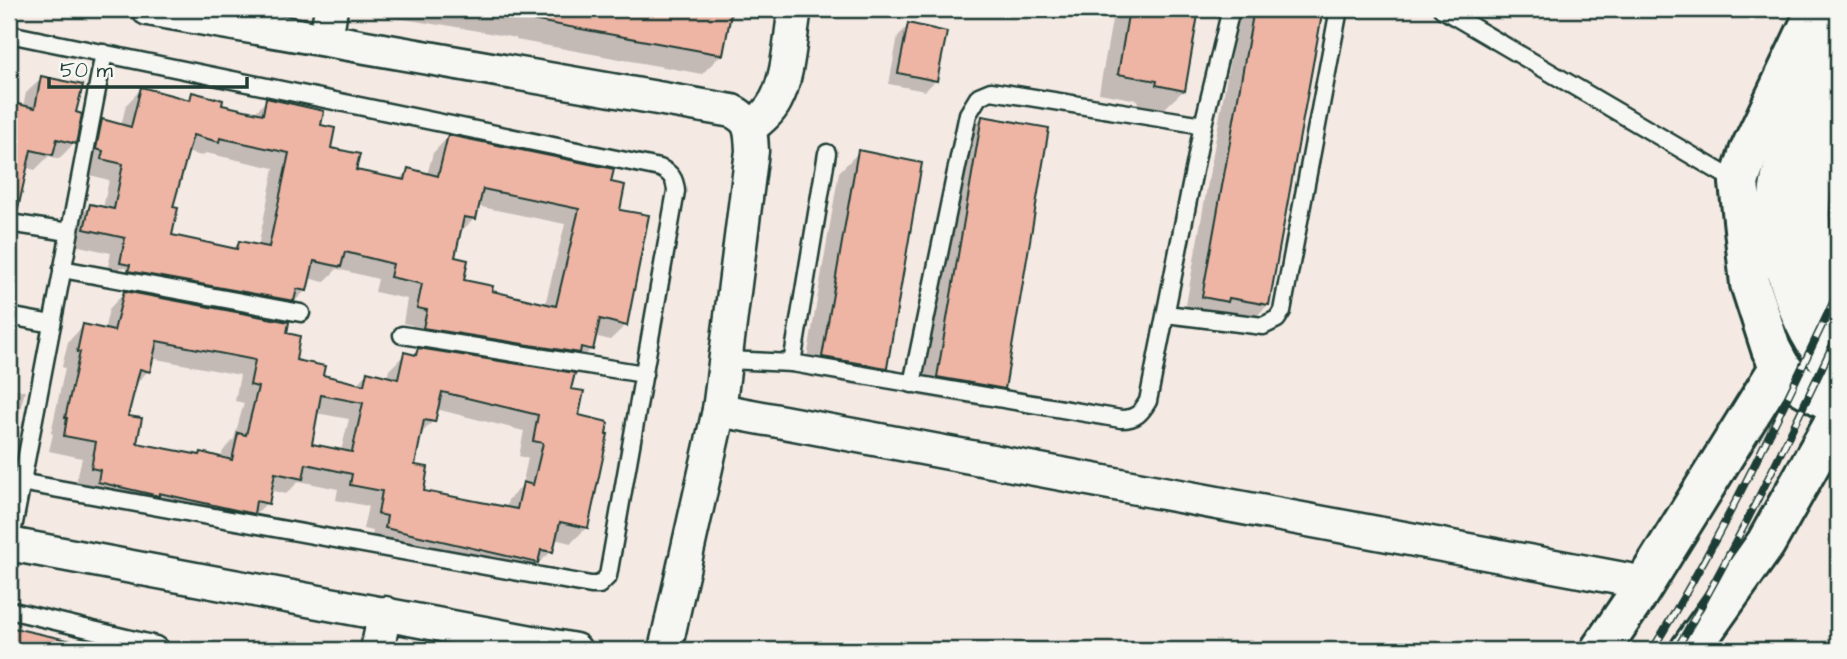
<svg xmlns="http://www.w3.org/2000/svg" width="1847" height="659" font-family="'Architects Daughter',sans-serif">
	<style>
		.shadow { fill: #0003; fill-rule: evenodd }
		.building { fill: #eeb5a5; stroke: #1f3d34; stroke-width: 2; fill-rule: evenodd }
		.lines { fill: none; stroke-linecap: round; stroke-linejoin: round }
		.lane-casing { stroke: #1f3d34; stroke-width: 21 }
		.street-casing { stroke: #1f3d34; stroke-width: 37 }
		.secondary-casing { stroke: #1f3d34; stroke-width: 44 }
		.lane { stroke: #f6f6f2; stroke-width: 16 }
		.street { stroke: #f6f6f2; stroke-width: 32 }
		.secondary { stroke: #f6f6f2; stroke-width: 38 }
		.rail-casing { stroke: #1f3d34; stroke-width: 8 }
		.rail { stroke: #f6f6f2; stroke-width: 5; stroke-dasharray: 16; stroke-linecap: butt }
	</style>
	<rect width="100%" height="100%" fill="#f4e9e3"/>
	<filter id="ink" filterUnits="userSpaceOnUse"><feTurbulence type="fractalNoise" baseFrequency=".0143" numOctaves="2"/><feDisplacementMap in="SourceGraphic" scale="14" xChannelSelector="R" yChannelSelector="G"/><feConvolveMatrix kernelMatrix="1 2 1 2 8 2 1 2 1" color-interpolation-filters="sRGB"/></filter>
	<g filter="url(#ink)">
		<g class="shadow">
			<path d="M 381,9 L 731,9 L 722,54 L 702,74 L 516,40 L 516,38 L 440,24 L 439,25 L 380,15 Z"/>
			<path d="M 1114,9 L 1198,9 L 1184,90 L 1164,109 L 1137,105 L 1138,100 L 1099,93 Z"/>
			<path d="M 1239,9 L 1321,9 L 1268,305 L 1248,324 L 1184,316 Z"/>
			<path d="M 909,25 L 936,80 L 925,91 L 889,84 L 898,36 Z"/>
			<path d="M 42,78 L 74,114 L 74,143 L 59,159 L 49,156 L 35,170 L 25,167 L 22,183 L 9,196 L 9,104 L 23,107 L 26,93 Z"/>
			<path d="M 141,89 L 186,101 L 193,94 L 219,106 L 253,114 L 267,100 L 319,127 L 329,150 L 354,171 L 398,181 L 408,170 L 427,175 L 433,153 L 448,137 L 609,184 L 618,211 L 626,325 L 610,340 L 594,336 L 591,349 L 576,365 L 408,343 L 412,325 L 403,323 L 407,299 L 375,292 L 378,279 L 337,269 L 324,282 L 308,278 L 305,291 L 290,306 L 106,278 L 111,253 L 70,244 L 75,221 L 90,206 L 103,208 L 109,180 L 86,174 L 87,137 L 103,121 L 121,126 L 126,105 ZM 186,152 L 202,156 L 206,153 L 274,168 L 258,247 L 239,243 L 232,250 L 170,237 L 171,208 ZM 477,206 L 565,224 L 545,305 L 490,292 L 462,281 L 453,259 L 458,234 L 474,219 ZM 120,267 L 290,298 L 287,302 L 120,271 Z"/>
			<path d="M 982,117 L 1003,388 L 983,407 L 918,396 L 963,137 Z"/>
			<path d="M 859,152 L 885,367 L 865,387 L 804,376 L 839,172 Z"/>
			<path d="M 124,293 L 285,334 L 294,361 L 321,376 L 356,385 L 367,373 L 387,378 L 389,370 L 405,354 L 412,356 L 418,350 L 569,390 L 577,417 L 586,528 L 571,543 L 554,539 L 551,552 L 521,578 L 370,544 L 373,531 L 363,529 L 368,506 L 336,500 L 338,489 L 299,481 L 286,494 L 270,490 L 267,503 L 251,518 L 83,498 L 86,485 L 76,483 L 82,458 L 49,451 L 53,434 L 51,433 L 65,368 L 62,367 L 68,342 L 83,326 L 104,331 L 109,309 ZM 151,358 L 240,375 L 235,401 L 244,403 L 234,439 L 223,451 L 221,459 L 135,444 L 126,417 L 134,386 L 148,371 ZM 436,409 L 524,431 L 519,456 L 528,458 L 522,486 L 508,500 L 506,509 L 421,492 L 412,466 L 419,436 L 433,421 ZM 316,413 L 349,419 L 341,451 L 310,446 Z"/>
			<path d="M 9,374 L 14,376 L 11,387 L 25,391 L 9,450 Z"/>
			<path d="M 9,630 L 96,650 L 9,650 Z"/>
		</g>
		<g class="building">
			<path d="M 527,9 L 732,9 L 723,55 L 526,19 Z"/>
			<path d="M 1129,9 L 1199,9 L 1185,91 L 1156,85 L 1157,81 L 1118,74 Z"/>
			<path d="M 1254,9 L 1323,9 L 1269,305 L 1229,298 L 1228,302 L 1202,297 Z"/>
			<path d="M 908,23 L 947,32 L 937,81 L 898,73 Z"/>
			<path d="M 41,76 L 83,85 L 76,112 L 82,114 L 76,144 L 57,139 L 53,155 L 31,150 L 18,209 L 9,208 L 9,102 L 35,108 Z"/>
			<path d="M 141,87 L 190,100 L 192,92 L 223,100 L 222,105 L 263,114 L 266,98 L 324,111 L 321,125 L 335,128 L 331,148 L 360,154 L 356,170 L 405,180 L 408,168 L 438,176 L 448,135 L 614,169 L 611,182 L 625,185 L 620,210 L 649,215 L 627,326 L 600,319 L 593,350 L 581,347 L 580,353 L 423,328 L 427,310 L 417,308 L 422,284 L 390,277 L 393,264 L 345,252 L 341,267 L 314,261 L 307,291 L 297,289 L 294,301 L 128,271 L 130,265 L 120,263 L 125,238 L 84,229 L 90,204 L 114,209 L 123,164 L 101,159 L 103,151 L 96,149 L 102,119 L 131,127 ZM 193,135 L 219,142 L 220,138 L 289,153 L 269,247 L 239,241 L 237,249 L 172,235 L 178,208 L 173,207 ZM 483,189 L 579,209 L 556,306 L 492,291 L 493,286 L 464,280 L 468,260 L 455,257 L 464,217 L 476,219 Z"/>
			<path d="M 982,116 L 1049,128 L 1005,389 L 937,377 Z"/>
			<path d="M 858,150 L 922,163 L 887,368 L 822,357 Z"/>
			<path d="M 124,291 L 289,322 L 287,333 L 300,336 L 296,360 L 325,366 L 323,375 L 364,385 L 367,371 L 398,379 L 404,352 L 416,355 L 418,348 L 575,373 L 571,389 L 584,391 L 579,415 L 608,422 L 606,434 L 608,434 L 588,528 L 560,522 L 553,552 L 541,550 L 538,563 L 385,528 L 387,516 L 378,514 L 382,491 L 350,485 L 352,474 L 306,464 L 303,479 L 275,473 L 269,504 L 256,501 L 254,514 L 159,493 L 159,496 L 98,482 L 100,470 L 91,468 L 96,442 L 64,436 L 67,418 L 65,418 L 80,352 L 77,352 L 83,324 L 114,331 ZM 157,341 L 255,360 L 250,385 L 258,387 L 246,435 L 238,433 L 232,460 L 201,452 L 200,455 L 137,443 L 142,418 L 128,416 L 140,369 L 150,372 ZM 442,392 L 538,415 L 533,441 L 543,443 L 533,485 L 523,482 L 517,509 L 424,491 L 428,467 L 415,465 L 424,420 L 435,422 ZM 321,395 L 363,403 L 352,452 L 312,444 Z"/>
			<path d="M 9,627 L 72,641 L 71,650 L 9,650 Z"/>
		</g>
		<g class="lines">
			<defs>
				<g id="lane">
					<path d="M 1442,9 L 1739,183"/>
					<path d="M 9,34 L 660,168 C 671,173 675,179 676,191 L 608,576 L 599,585 L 591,585 L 9,480"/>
					<path d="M 9,223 L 69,232"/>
					<path d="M 62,269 L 301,313"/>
					<path d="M 1166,314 L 1263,326 L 1277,319 L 1282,311 L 1339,9"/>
					<path d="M 9,316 L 52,324"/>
					<path d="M 402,335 L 644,374"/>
					<path d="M 727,360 L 792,363 L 1121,419 C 1136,419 1141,413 1148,401 L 1203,125 L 1231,9"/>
					<path d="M 792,363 L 827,153"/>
					<path d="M 912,384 L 968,114 L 979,96 L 991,91 L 1203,125"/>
					<path d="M 10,544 L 104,53"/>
					<path d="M 9,610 L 156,645 L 163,650"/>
				</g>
				<g id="street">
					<path d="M 148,9 L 732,111 C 751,120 751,130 752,151 L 719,410 L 665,650"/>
					<path d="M 326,39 L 331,9"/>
					<path d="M 750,128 C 760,120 770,112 776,100 C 789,76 790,36 795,9"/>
					<path d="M 719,410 L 1645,583"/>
					<path d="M 9,544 L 575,650"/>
					<path d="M 377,650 L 385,613"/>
				</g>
				<g id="secondary">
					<path d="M 1817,9 L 1749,152 L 1739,183 L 1750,284 L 1771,349 L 1780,366 L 1792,380 L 1838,406"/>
					<path d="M 1838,37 C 1812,94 1776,154 1777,218 C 1777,245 1786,271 1794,296 C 1803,322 1816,351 1838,368"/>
					<path d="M 1838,109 C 1804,182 1797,241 1838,314"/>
					<path d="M 1600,650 L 1637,596 L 1780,366"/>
					<path d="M 1690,650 L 1766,543 L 1838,415"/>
				</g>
			</defs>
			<use href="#lane" class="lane-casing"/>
			<use href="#street" class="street-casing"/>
			<use href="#secondary" class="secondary-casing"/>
			<use href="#lane" class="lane"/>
			<use href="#street" class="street"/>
			<use href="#secondary" class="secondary"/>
			<defs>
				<g id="rail">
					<path d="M 1652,650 C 1723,535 1780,414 1838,292"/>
					<path d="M 1676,650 C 1736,548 1787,441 1838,334"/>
				</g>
			</defs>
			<use href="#rail" class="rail-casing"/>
			<use href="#rail" class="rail"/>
		</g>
	</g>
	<rect width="1847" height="659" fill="none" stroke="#f6f6f2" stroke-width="35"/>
	<rect x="18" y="18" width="1812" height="624" fill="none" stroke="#1f3d34" stroke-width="2.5" filter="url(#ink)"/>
	<path d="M49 77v10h198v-10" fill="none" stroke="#1f3d34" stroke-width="3.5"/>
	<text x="60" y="77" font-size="21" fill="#1f3d34" stroke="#f6f6f2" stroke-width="5" paint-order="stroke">50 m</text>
</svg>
